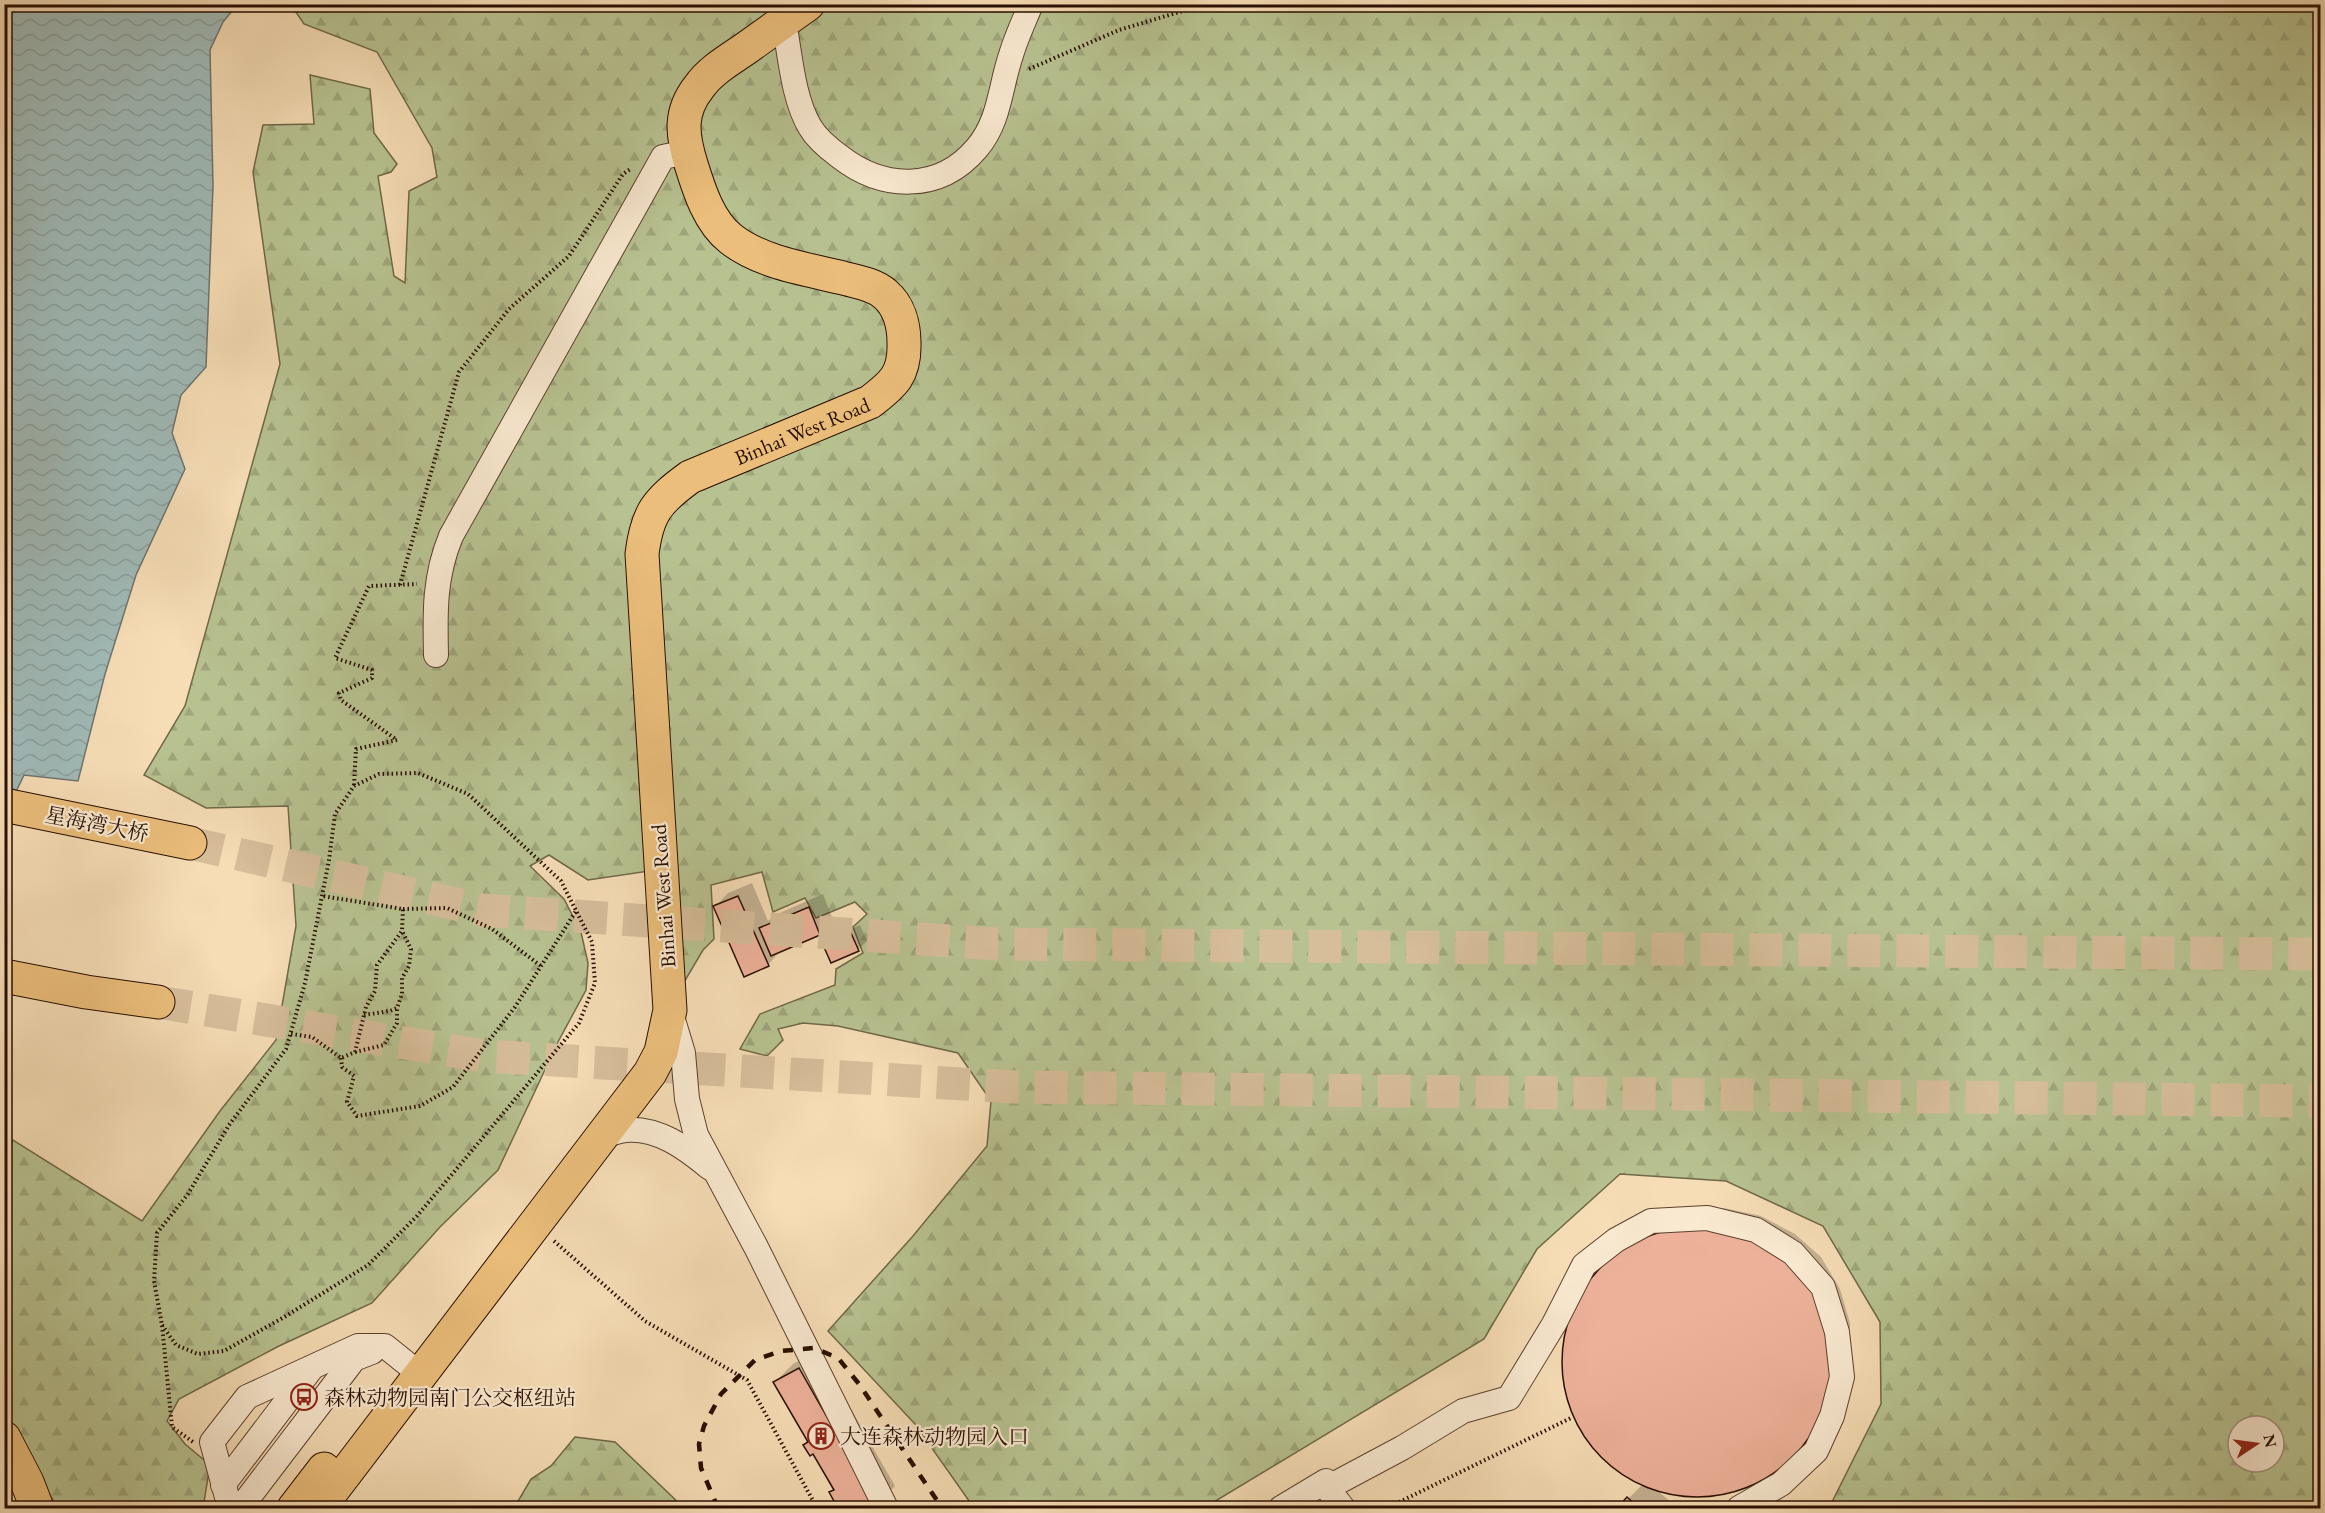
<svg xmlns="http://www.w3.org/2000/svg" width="2325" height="1513" font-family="'EB Garamond','Noto Serif SC',serif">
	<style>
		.forest { fill: url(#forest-firs); stroke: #706848; stroke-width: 1.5; fill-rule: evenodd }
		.water { fill: url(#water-waves); stroke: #70756e; stroke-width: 1.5 }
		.shadow { fill: #0003 }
		.building { fill: #edb199; stroke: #280e00; stroke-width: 1.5 }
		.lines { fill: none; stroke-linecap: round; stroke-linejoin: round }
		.highway-tunnel { stroke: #d7be9b; stroke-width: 33; stroke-dasharray: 33 16; stroke-linecap: butt }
		.minor-casing { stroke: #5c422e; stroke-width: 26 }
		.highway-casing { stroke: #280e00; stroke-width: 35 }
		.path { stroke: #280e00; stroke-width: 4; stroke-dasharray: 1.5 3; stroke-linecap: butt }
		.minor { stroke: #f9e9d0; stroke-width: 24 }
		.highway { stroke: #ebbe7b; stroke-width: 33 }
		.rail { stroke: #280e00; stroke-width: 4.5; stroke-dasharray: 10 10; stroke-linecap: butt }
		.labels { text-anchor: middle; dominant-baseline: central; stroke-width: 4.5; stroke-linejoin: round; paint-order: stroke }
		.street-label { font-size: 21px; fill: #280e00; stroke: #f9e9d0 }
		.poi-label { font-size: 21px; fill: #280e00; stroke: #f9e9d0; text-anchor: start }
	</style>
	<defs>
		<pattern id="forest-firs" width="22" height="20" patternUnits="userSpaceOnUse" patternTransform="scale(1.5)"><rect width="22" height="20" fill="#b8c291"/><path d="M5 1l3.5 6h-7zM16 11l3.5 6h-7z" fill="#9ea67b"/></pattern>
		<pattern id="water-waves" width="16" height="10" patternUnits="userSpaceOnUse" patternTransform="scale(1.5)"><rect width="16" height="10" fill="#a0bab7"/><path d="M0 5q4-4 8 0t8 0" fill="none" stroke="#8a9f9c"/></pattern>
	</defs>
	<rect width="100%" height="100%" fill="#f6ddb6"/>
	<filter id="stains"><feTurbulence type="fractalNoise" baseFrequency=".00333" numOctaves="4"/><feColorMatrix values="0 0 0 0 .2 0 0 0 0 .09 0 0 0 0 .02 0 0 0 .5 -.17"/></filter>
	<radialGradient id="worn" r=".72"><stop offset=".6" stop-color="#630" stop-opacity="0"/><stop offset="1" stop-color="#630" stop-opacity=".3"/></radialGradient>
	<g class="forest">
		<path d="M 291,5 L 2320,5 L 2320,1508 L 1829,1508 L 1881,1404 L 1880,1322 L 1823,1226 L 1726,1181 L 1620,1174 L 1537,1249 L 1484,1339 L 1204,1508 L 974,1508 L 915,1424 L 828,1331 L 913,1236 L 987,1146 L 991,1101 L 958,1053 L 838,1026 L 803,1023 L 778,1029 L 783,1040 L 767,1056 L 740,1049 L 760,1014 L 835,985 L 836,969 L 863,953 L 853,927 L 867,914 L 855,902 L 816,918 L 805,898 L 773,912 L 762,872 L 711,885 L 714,939 L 703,950 L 680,989 L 676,867 L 588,880 L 549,855 L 530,866 L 564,899 L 581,932 L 588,963 L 586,990 L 558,1042 L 498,1170 L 440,1227 L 372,1303 L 279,1346 L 179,1399 L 167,1421 L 185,1444 L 210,1465 L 203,1508 L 54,1508 L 53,1500 L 5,1417 L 4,1160 L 13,1140 L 142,1221 L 220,1111 L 276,1040 L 296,926 L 288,806 L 206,808 L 144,775 L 185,706 L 280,364 L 253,172 L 263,125 L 314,124 L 310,75 L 370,89 L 374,133 L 397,164 L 391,172 L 378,176 L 394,276 L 405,283 L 409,191 L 437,177 L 432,148 L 377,52 L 304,24 ZM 2238,1426 L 2274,1426 L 2274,1462 L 2238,1462 Z"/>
		<path d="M 575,1437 L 615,1442 L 684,1508 L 514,1508 L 531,1479 L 551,1466 Z"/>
	</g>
	<path class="water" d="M 5,5 L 237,5 L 223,22 L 210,50 L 213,186 L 206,367 L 181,395 L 172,433 L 185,469 L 136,575 L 105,674 L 78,781 L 24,775 L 5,815 Z"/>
	<g class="shadow">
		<path d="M 752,883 L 768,921 L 775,915 L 823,894 L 833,920 L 820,933 L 781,950 L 768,965 L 715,907 L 728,893 Z"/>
		<path d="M 860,925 L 867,941 L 858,950 L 825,945 L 834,936 Z"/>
		<path d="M 1724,1208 L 1761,1216 L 1795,1234 L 1821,1257 L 1840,1289 L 1850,1323 L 1850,1363 L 1813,1437 L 1794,1456 L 1766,1478 L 1730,1493 L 1690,1497 L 1659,1492 L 1678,1508 L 1619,1508 L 1643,1484 L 1625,1476 L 1599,1454 L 1574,1417 L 1564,1381 L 1565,1337 L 1576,1304 L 1597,1272 L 1616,1253 L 1682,1212 Z"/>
		<path d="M 817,1350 L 895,1486 L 889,1492 L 895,1508 L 832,1508 L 837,1504 L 831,1493 L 835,1489 L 775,1382 L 793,1364 Z"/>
	</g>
	<g class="building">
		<path d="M 738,896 L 769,966 L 744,977 L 713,906 Z"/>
		<path d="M 809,907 L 820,935 L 771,956 L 759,928 Z"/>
		<path d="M 851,933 L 859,951 L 831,963 L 823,945 Z"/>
		<circle cx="1697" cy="1362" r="135"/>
		<path d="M 799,1368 L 877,1505 L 868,1505 L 870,1508 L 830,1508 L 836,1505 L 829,1492 L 834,1490 L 813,1454 L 810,1456 L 803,1445 L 808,1442 L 773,1382 Z"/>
		<path d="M 1627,1497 L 1639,1508 L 1617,1508 Z"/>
	</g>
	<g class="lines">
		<g class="highway-tunnel">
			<path d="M 190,843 L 482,910 L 997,944 L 2320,954"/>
			<path d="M 158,1002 L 484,1056 L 1015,1087 L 2320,1101"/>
		</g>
		<defs>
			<g id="minor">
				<path d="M 784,22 C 790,54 793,99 810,127 C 817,139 828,148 839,156 C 882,190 939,193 977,148 C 1000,121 1000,87 1011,55 C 1016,38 1024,21 1031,4"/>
				<path d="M 436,655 C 435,613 434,577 451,536 L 663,157 L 687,152"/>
				<path d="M 670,1010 L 683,1053 L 687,1099 L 696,1135 L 756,1247 L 886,1508"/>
				<path d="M 602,1137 C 609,1134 617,1131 625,1130 C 658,1127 686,1148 710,1168"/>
				<path d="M 223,1485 L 311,1369"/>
				<path d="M 230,1508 L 212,1442 L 247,1397 L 358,1346 L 385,1346 L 421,1375"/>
				<path d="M 246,1508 L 248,1498 L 354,1359 L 372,1352"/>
				<path d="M 1281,1508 L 1326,1481"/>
				<path d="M 1343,1508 L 1327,1488 L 1402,1448 L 1463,1411 L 1509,1398 L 1554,1324 L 1584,1265 L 1616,1240 L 1651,1221 L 1707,1218 L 1756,1230 L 1793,1253 L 1823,1287 L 1837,1332 L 1842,1377 L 1832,1416 L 1816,1451 L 1781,1484 L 1739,1508"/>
			</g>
			<g id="highway">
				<path d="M 4,805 L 190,843"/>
				<path d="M 4,976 L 86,992 L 158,1002"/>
				<path d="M 4,1438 L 27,1482 L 37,1508"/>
				<path d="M 294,1508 L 324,1469"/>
				<path id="s1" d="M 319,1508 L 650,1073 L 661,1052 L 670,1010 L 642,554 C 647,513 657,501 690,477 L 870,402 C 894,384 905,374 904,343 C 904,325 899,306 885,294 C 874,284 857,282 843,278 C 806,269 762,263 731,239 C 709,222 699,190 691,164 C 682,135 679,112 699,87 C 710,71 729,60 745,49 C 766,34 787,19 808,4"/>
			</g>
		</defs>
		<use href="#minor" class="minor-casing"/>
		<use href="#highway" class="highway-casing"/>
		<g class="path">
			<path d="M 1029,69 L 1119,30 L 1186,10 L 1190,4"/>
			<path d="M 400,585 L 459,372 L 509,309 L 569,256 L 623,174 L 632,168"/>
			<path d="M 354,785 L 356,749 L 397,740 L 341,700 L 339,693 L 372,678 L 372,670 L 335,658 L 369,586 L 417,584"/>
			<path d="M 403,909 L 447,908 L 492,929 L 541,966"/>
			<path d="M 364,1015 L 390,1011 L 397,1008 L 402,994 L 402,978 L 409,966 L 411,949 L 402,931"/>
			<path d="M 291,1034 L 312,1037 L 341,1058 L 355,1052 L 366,1007 L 375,991 L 377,965 L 402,931 L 403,909 L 322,896"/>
			<path d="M 355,1052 L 384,1045 L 397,1023 L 397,1008"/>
			<path d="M 341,1058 L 342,1067 L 354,1076 L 347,1102 L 357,1116 L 420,1106 L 453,1087 L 515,1007 L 576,911"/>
			<path d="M 554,1241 L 645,1321 L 747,1380 L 817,1508"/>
			<path d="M 162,1325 L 176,1345 L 198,1354 L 224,1351 L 286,1316 L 368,1265 L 417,1216 L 579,1023 L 595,983 L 592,942 L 561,881 L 468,794 L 418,773 L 379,774 L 354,786 L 335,814 L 329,860 L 305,983 L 286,1049 L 229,1125 L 188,1194 L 157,1233 L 154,1281 L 162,1325 L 172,1427 L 193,1442"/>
			<path d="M 1387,1508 L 1573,1417"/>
		</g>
		<use href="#minor" class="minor"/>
		<use href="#highway" class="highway"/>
		<path class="rail" d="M 718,1508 L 701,1468 L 699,1444 L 704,1426 L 721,1394 L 755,1360 L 781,1351 L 814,1348 L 838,1358 L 859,1384 L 942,1508"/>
	</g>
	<defs>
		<symbol id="bus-ring" viewBox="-11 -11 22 22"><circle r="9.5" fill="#f9e9d0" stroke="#8f2418" stroke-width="1.5"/><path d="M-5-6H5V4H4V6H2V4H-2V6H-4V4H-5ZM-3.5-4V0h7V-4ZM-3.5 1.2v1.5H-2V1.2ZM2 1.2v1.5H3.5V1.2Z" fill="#8f2418"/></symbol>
		<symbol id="building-ring" viewBox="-11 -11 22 22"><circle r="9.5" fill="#f9e9d0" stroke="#8f2418" stroke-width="1.5"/><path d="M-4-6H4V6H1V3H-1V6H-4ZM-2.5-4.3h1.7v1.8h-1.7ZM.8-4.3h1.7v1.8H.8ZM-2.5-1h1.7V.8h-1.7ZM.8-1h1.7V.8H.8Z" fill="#8f2418"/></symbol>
	</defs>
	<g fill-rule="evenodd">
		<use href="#bus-ring" x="289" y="1382" width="30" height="30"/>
		<use href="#building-ring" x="806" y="1421" width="30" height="30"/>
	</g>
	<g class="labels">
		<g class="street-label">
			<text stroke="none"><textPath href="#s1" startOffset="1286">Binhai West Road</textPath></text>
			<text transform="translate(97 824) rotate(11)">星海湾大桥</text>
			<text transform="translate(663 896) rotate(-94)">Binhai West Road</text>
		</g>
		<g class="poi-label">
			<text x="324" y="1397">森林动物园南门公交枢纽站</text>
			<text x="840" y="1436">大连森林动物园入口</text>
		</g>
	</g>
	<rect width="2325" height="1513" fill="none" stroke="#f6ddb6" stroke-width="24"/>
	<rect x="6" y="6" width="2313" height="1501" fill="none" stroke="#280e00" stroke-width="3"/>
	<rect x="12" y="12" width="2301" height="1489" fill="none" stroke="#280e00" stroke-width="1.5"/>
	<g transform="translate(2256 1444) rotate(77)"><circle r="28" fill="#f9e9d0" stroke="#a5917d" stroke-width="1.5"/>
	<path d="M0-4.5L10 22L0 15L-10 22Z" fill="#8f2418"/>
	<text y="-9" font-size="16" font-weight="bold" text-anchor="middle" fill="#280e00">N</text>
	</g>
	<rect width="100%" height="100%" filter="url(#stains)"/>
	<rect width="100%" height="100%" fill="url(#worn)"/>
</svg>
